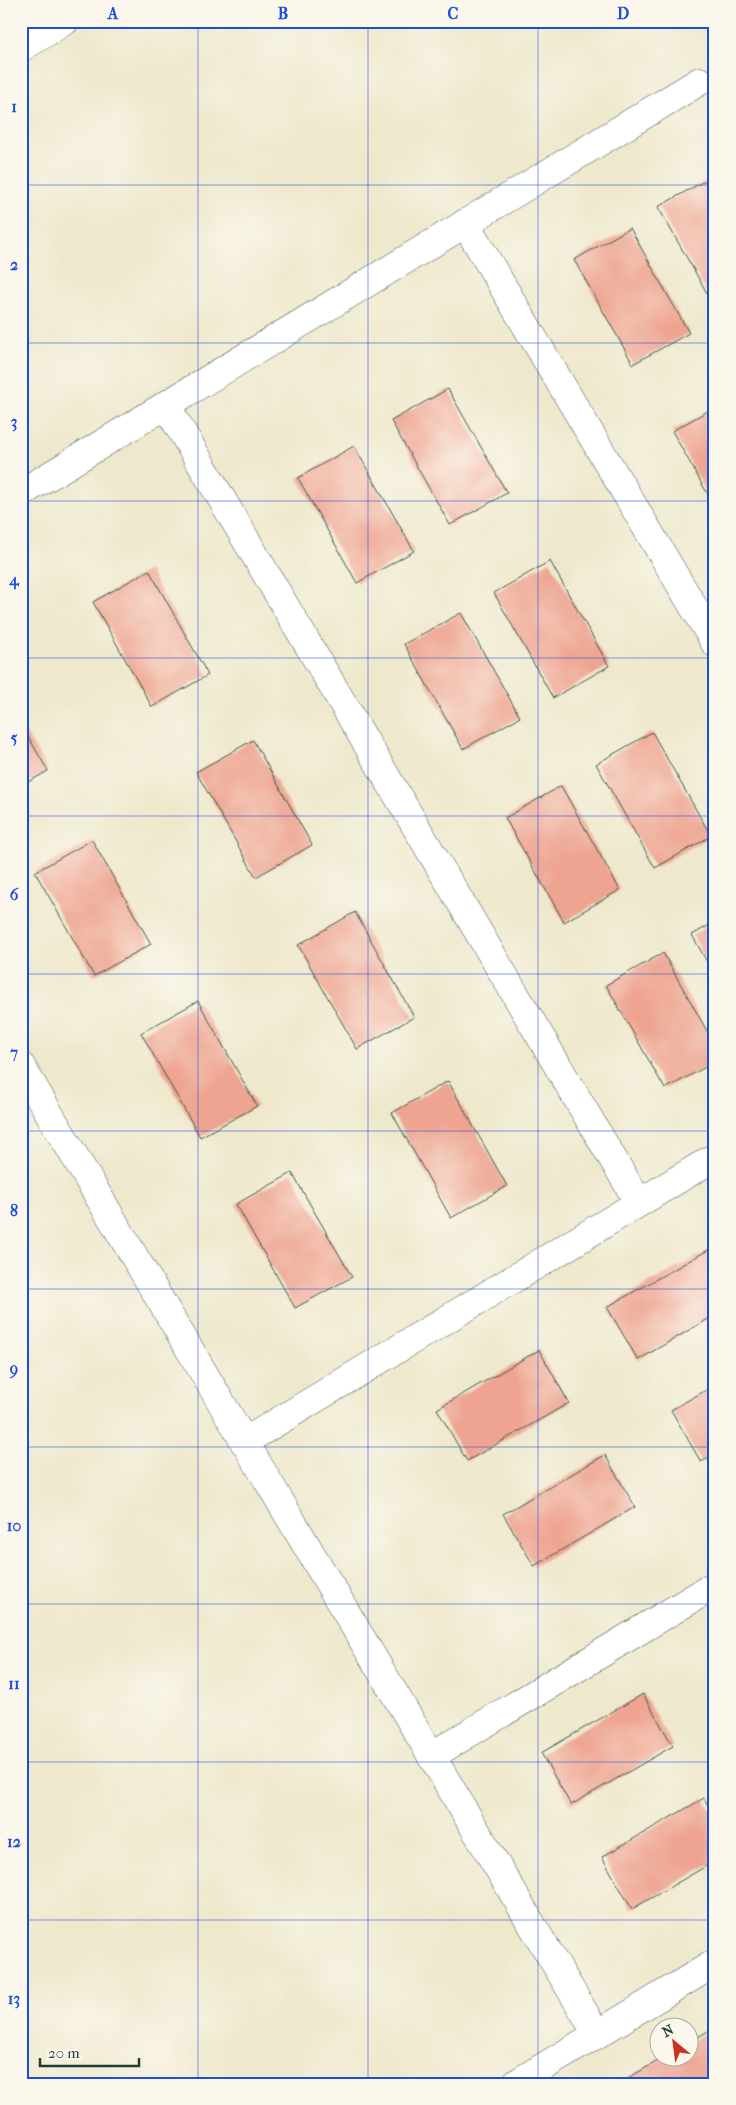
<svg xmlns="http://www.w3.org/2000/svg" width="736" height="2105" font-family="'IM FELL French Canon',serif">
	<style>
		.building { fill: #eea491 }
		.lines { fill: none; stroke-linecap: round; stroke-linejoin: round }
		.minor-casing { stroke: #3e574b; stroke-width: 29 }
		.minor { stroke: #fff; stroke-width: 28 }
		.grid { fill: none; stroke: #1d4ed8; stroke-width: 1; stroke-opacity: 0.55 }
		.neatline { fill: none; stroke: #1d4ed8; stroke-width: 2 }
		.grid-label { font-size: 16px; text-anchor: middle; font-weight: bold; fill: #1d4ed8 }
	</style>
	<rect width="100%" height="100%" fill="#fbf7ec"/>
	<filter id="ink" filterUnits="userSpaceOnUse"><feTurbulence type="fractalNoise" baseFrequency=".02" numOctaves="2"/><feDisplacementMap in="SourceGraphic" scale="10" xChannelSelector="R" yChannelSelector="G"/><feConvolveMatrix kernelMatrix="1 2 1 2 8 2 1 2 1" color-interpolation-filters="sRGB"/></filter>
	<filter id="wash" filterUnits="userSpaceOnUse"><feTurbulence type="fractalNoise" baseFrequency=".0096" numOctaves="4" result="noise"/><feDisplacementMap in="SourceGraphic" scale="20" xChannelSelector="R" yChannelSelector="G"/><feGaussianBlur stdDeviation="1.12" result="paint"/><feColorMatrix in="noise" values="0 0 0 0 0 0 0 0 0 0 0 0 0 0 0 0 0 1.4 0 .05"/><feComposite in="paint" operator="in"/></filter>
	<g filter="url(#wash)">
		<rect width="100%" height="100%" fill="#eee8cc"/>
		<g id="blocks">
			<g class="building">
				<path d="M 715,175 L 715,307 L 658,207 Z"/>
				<path d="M 630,228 L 689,333 L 633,364 L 574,260 Z"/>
				<path d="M 448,389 L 507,493 L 450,525 L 391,421 Z"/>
				<path d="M 715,407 L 715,507 L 672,431 Z"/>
				<path d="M 354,446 L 414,551 L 357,583 L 298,478 Z"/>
				<path d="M 550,561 L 609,666 L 553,698 L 494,593 Z"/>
				<path d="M 149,570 L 208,675 L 152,707 L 93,602 Z"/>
				<path d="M 461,613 L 520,717 L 463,749 L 404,644 Z"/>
				<path d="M 21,724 L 48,771 L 21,786 Z"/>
				<path d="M 652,732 L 711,836 L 655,868 L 596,764 Z"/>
				<path d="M 253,740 L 312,845 L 256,877 L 196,772 Z"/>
				<path d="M 561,786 L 620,890 L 564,922 L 505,818 Z"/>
				<path d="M 92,840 L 151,944 L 94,976 L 35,872 Z"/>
				<path d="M 355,912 L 414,1017 L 357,1049 L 298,945 Z"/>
				<path d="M 715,922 L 715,976 L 692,935 Z"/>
				<path d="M 663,953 L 715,1045 L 715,1062 L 665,1089 L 606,985 Z"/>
				<path d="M 198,1001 L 257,1106 L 200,1137 L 141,1033 Z"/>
				<path d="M 448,1081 L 507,1186 L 451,1218 L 392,1113 Z"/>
				<path d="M 292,1173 L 352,1277 L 295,1308 L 236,1204 Z"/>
				<path d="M 710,1249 L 715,1258 L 715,1315 L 638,1360 L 607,1307 Z"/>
				<path d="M 539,1350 L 569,1403 L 467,1461 L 437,1409 Z"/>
				<path d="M 715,1385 L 715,1454 L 701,1462 L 671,1410 Z"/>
				<path d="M 605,1455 L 635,1507 L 534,1566 L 503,1514 Z"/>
				<path d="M 643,1694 L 673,1746 L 571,1805 L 541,1753 Z"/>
				<path d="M 704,1798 L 715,1818 L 715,1861 L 632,1909 L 602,1857 Z"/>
				<path d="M 715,2027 L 715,2084 L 631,2084 L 628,2078 L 663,2058 L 688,2058 L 688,2043 Z"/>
			</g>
		</g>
	</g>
	<g filter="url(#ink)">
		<use href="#blocks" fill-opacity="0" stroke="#3e574b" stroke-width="1"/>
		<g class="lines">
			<defs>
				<g id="minor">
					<path d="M 21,48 L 65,21"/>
					<path d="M 465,223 L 715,643"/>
					<path d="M 166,405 L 639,1203"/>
					<path d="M 21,493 L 700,81"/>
					<path d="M 21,1066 L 597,2034"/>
					<path d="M 244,1442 L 715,1157"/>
					<path d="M 431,1756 L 715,1585"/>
					<path d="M 515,2084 L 715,1963"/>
				</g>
			</defs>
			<use href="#minor" class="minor-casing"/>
			<use href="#minor" class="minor"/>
		</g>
	</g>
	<path class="grid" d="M 198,21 L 198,2084M 368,21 L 368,2084M 538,21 L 538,2084M 21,185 L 715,185M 21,343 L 715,343M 21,501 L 715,501M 21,658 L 715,658M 21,816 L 715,816M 21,974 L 715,974M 21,1131 L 715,1131M 21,1289 L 715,1289M 21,1447 L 715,1447M 21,1604 L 715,1604M 21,1762 L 715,1762M 21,1920 L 715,1920"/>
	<rect width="736" height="2105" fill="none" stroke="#fbf7ec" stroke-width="55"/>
	<g transform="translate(674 2042) rotate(331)"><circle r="24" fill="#fbf7ec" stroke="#a3ada2"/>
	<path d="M0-4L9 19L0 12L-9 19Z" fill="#c8321e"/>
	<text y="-8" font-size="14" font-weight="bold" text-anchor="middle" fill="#1f3d34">N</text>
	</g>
	<path d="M40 2058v8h99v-8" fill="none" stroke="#1f3d34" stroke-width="2.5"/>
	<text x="48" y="2058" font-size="15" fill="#1f3d34" stroke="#fbf7ec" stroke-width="4" paint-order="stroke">20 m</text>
	<rect x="28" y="28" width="680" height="2050" class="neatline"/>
	<g class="grid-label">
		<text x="113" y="19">A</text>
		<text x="283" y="19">B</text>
		<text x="453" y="19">C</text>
		<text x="623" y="19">D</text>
		<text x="14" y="112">1</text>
		<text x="14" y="270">2</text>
		<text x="14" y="427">3</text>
		<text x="14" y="585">4</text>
		<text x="14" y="743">5</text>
		<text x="14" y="900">6</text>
		<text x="14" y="1058">7</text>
		<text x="14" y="1216">8</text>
		<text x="14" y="1374">9</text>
		<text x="14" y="1531">10</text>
		<text x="14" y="1689">11</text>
		<text x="14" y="1847">12</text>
		<text x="14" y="2004">13</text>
	</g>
</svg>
